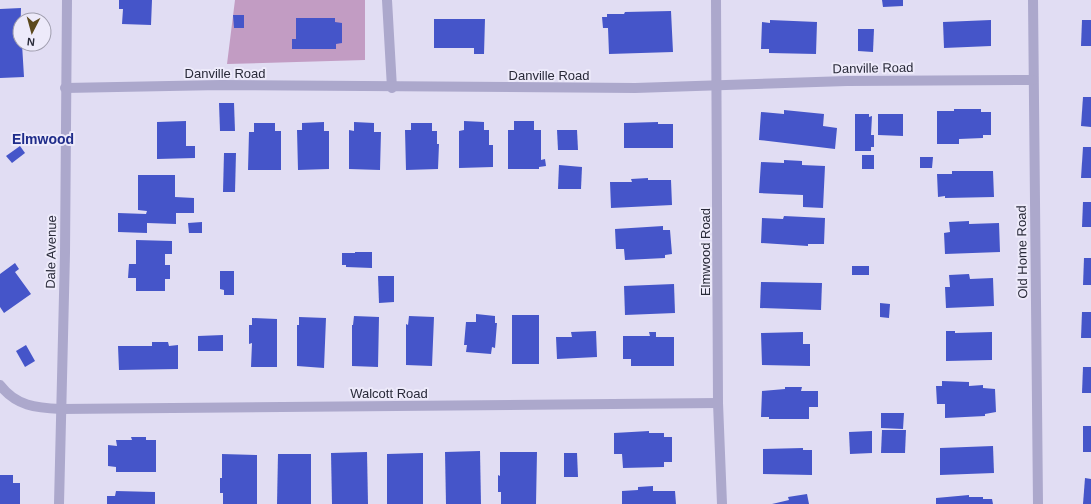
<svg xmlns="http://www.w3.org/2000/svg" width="1091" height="504" font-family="Helvetica,sans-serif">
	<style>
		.green { fill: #c29cc3 }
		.building { fill: #4555c9 }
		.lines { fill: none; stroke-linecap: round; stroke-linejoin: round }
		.minor { stroke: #aca8cc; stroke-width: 10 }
		.labels { text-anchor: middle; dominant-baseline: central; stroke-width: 4; stroke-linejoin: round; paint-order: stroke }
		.street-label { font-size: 13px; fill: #292a39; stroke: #edeafa }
		.neighbourhood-label { font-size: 14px; font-weight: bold; fill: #1f2c8a; stroke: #edeafa }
	</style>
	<rect width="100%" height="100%" fill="#e1ddf3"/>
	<path class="green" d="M 235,0 L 365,0 L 365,60 L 227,64 Z"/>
	<g class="building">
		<path d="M 119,0 L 152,0 L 151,25 L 122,24 L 123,9 L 119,9 Z"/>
		<path d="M 882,0 L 903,0 L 903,6 L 883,7 Z"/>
		<path d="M 21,8 L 20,44 L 22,44 L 24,77 L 0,78 L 0,9 Z"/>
		<path d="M 671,11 L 673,52 L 609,54 L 608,28 L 603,28 L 602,17 L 607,17 L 607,14 L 624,14 L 625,12 Z"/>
		<path d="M 233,15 L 244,15 L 244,28 L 234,28 Z"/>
		<path d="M 296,18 L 335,18 L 335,22 L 342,23 L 342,43 L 336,44 L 336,49 L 292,49 L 292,39 L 296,39 Z"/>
		<path d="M 434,19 L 485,19 L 484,54 L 474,54 L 474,48 L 434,48 Z"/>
		<path d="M 770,20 L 817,22 L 816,54 L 769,53 L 769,49 L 761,49 L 762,22 L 770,23 Z"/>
		<path d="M 991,20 L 991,46 L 944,48 L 943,22 Z"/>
		<path d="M 1082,20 L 1091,20 L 1091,46 L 1081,46 Z"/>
		<path d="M 858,29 L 874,29 L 873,52 L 858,51 Z"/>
		<path d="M 1083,97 L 1091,97 L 1091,127 L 1081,126 Z"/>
		<path d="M 219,103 L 234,103 L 235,131 L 220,131 Z"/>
		<path d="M 954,109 L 981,109 L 981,112 L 991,112 L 991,135 L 983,135 L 983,138 L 959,139 L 959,144 L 937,144 L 937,111 L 954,111 Z"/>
		<path d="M 784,110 L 824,114 L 823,126 L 837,128 L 835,149 L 759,140 L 761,112 L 784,114 Z"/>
		<path d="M 855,114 L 869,114 L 869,117 L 872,116 L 871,135 L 874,135 L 874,147 L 871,147 L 871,151 L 855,151 Z"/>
		<path d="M 878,114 L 903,114 L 903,136 L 878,135 Z"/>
		<path d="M 186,121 L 186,146 L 195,146 L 195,158 L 157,159 L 157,122 Z"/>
		<path d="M 464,121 L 484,122 L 484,130 L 489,130 L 489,145 L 493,145 L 493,167 L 459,168 L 459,131 L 464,130 Z"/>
		<path d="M 514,121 L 534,121 L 534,130 L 541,130 L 541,160 L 545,159 L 546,166 L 539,167 L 539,169 L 508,169 L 508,130 L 514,130 Z"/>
		<path d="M 324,122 L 324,131 L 329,131 L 329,169 L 298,170 L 297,130 L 302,130 L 302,123 Z"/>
		<path d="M 354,122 L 374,123 L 374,132 L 381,132 L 380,170 L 349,169 L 349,130 L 354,131 Z"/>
		<path d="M 658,122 L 658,124 L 673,124 L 673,148 L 624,148 L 624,123 Z"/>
		<path d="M 254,123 L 275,123 L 275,131 L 281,131 L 281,170 L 248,170 L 249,132 L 254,132 Z"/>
		<path d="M 411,123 L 432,123 L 432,131 L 437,131 L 437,144 L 439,144 L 438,169 L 406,170 L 405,130 L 411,130 Z"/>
		<path d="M 557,130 L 577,130 L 578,150 L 558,150 Z"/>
		<path d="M 20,146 L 25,153 L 12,163 L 6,156 Z"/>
		<path d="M 1083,147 L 1091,147 L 1091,178 L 1081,178 Z"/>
		<path d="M 224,153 L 236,153 L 235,192 L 223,192 Z"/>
		<rect x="862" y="155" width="12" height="14"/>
		<path d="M 920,157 L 933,157 L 932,168 L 920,168 Z"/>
		<path d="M 784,160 L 802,161 L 802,165 L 825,166 L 823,208 L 803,207 L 803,195 L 759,193 L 761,162 L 784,163 Z"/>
		<path d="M 559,165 L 582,167 L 581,189 L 558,189 Z"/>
		<path d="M 952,171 L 993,171 L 994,197 L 945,198 L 945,196 L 938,197 L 937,174 L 952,174 Z"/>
		<path d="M 138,175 L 175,175 L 175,197 L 194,198 L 194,213 L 176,213 L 176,224 L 147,223 L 147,233 L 118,232 L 118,213 L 146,214 L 147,211 L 138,210 Z"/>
		<path d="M 648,178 L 648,180 L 671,180 L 672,205 L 611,208 L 610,182 L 632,182 L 631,179 Z"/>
		<path d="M 1083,202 L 1091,202 L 1091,227 L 1082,227 Z"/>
		<path d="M 784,216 L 825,218 L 824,244 L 808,244 L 808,246 L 761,243 L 762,218 L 783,219 Z"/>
		<path d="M 969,221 L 969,224 L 999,223 L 1000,252 L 945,254 L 944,233 L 950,232 L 949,222 Z"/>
		<path d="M 202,222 L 202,233 L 189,233 L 188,223 Z"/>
		<path d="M 663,226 L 663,230 L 670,230 L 672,254 L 665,255 L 665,258 L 625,260 L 624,249 L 616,249 L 615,229 Z"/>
		<path d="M 136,240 L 172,241 L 172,254 L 165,254 L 165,265 L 170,265 L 170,279 L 165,279 L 165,291 L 136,291 L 136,278 L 128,278 L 129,264 L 136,264 Z"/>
		<path d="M 355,252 L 372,252 L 372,268 L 346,267 L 346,265 L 342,265 L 342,253 L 355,253 Z"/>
		<path d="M 1084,258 L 1091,258 L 1091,285 L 1083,285 Z"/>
		<path d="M 15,263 L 19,269 L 15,272 L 31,294 L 4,313 L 0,307 L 0,274 Z"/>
		<rect x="852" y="266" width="17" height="9"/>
		<path d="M 220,271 L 234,271 L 234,295 L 224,295 L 224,290 L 220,289 Z"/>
		<path d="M 969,274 L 970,279 L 993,278 L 994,306 L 946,308 L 945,287 L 950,287 L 949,275 Z"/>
		<path d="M 378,276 L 394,276 L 394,302 L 379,303 Z"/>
		<path d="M 761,282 L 822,283 L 821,310 L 760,308 Z"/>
		<path d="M 674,284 L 675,313 L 625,315 L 624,286 Z"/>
		<path d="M 880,303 L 890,304 L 889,318 L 880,317 Z"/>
		<path d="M 1082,312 L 1091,312 L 1091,338 L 1081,338 Z"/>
		<path d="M 476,314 L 495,316 L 495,323 L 497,323 L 495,348 L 492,347 L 491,354 L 466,352 L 467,345 L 464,345 L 466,322 L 476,322 Z"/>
		<rect x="512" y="315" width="27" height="49"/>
		<path d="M 354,316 L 379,317 L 378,367 L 352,366 L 352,325 L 353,325 Z"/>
		<path d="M 409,316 L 434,317 L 432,366 L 406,365 L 406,324 L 408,325 Z"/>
		<path d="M 299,317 L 326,318 L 324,368 L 297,366 L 297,325 L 299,325 Z"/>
		<path d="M 252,318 L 277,319 L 277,367 L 251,367 L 252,343 L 249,344 L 249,325 L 252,325 Z"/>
		<path d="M 596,331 L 597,357 L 557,359 L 556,337 L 572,337 L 571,332 Z"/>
		<path d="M 946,331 L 955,331 L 955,333 L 992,332 L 992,360 L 946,361 Z"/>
		<path d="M 649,332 L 656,332 L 656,337 L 674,337 L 674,366 L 631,366 L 631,359 L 623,359 L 623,336 L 650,336 Z"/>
		<path d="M 803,332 L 803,344 L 810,344 L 810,366 L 762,365 L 761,333 Z"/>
		<path d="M 223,335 L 223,351 L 198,351 L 198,336 Z"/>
		<path d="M 152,342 L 168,342 L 169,346 L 178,345 L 178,369 L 119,370 L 118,346 L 152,346 Z"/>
		<path d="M 26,345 L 35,361 L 25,367 L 16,351 Z"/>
		<path d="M 1083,367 L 1091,367 L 1091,393 L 1082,393 Z"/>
		<path d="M 942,381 L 969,382 L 969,386 L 983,385 L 983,388 L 995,389 L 996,412 L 985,414 L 985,416 L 945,418 L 945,404 L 937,404 L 936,386 L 942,386 Z"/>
		<path d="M 785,387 L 802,387 L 801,391 L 818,391 L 818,407 L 809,407 L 809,419 L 769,419 L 769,417 L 761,417 L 762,391 L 785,389 Z"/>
		<path d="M 881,413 L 904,413 L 903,429 L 881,428 Z"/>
		<rect x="1083" y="426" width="8" height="26"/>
		<path d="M 882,430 L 906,430 L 905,453 L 881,453 Z"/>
		<path d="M 649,431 L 649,433 L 664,433 L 664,437 L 672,437 L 672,462 L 664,462 L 664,467 L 623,468 L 622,454 L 614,454 L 614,433 Z"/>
		<path d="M 872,431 L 872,453 L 850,454 L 849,432 Z"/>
		<path d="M 131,437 L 146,437 L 146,440 L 156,440 L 156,472 L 116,472 L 116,467 L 108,466 L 108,445 L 117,446 L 116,440 L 132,440 Z"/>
		<path d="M 993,446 L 994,473 L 940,475 L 940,448 Z"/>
		<path d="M 803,448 L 803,450 L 812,450 L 812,475 L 763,474 L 763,449 Z"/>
		<path d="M 480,451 L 481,504 L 446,504 L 445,452 Z"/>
		<path d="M 367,452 L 368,504 L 332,504 L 331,453 Z"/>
		<path d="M 500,452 L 537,452 L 536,504 L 501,504 L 501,492 L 498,492 L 498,475 L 500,476 Z"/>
		<path d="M 423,453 L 423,504 L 387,504 L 387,454 Z"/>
		<path d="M 564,453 L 577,453 L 578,477 L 564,477 Z"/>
		<path d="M 222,454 L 257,455 L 257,504 L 223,504 L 223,493 L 220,493 L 220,478 L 222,478 Z"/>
		<path d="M 278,454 L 311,454 L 311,504 L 277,504 Z"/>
		<path d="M 0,475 L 13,475 L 13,483 L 20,483 L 20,504 L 0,504 Z"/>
		<path d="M 1085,478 L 1091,479 L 1091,504 L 1083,504 Z"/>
		<path d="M 653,486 L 653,491 L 675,491 L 676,504 L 622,504 L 622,491 L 638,490 L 638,487 Z"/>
		<path d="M 116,491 L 155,492 L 155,504 L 107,504 L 107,496 L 115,496 Z"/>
		<path d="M 807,494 L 809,504 L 772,504 L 789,500 L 788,497 Z"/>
		<path d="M 969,495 L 969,497 L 983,497 L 983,499 L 992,499 L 993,504 L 936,504 L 936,498 Z"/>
	</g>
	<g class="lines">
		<g class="minor">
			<path d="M 387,0 L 392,88"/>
			<path d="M 716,0 L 718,403 L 722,504"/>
			<path d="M 1033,0 L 1038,504"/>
			<path d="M 65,88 L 221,85 L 635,88 L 847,81 L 1033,80"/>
			<path d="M 0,385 C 16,406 36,408 61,409 L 718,403"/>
			<path d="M 59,504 L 65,253 L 67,0"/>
		</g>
	</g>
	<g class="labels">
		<g class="street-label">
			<text transform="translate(873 68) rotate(-1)">Danville Road</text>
			<text x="225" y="73">Danville Road</text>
			<text x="549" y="75">Danville Road</text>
			<text transform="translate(51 252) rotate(-89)">Dale Avenue</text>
			<text transform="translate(705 252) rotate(-90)">Elmwood Road</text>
			<text transform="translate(1022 252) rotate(-91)">Old Home Road</text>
			<text x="389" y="393">Walcott Road</text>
		</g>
		<g class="neighbourhood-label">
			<text x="43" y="139">Elmwood</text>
		</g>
	</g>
	<g transform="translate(32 32) rotate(186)"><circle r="19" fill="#edeafa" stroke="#9f9dad"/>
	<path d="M0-3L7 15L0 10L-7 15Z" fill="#5c491d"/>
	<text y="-6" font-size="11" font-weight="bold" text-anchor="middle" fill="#292a39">N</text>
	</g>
</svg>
